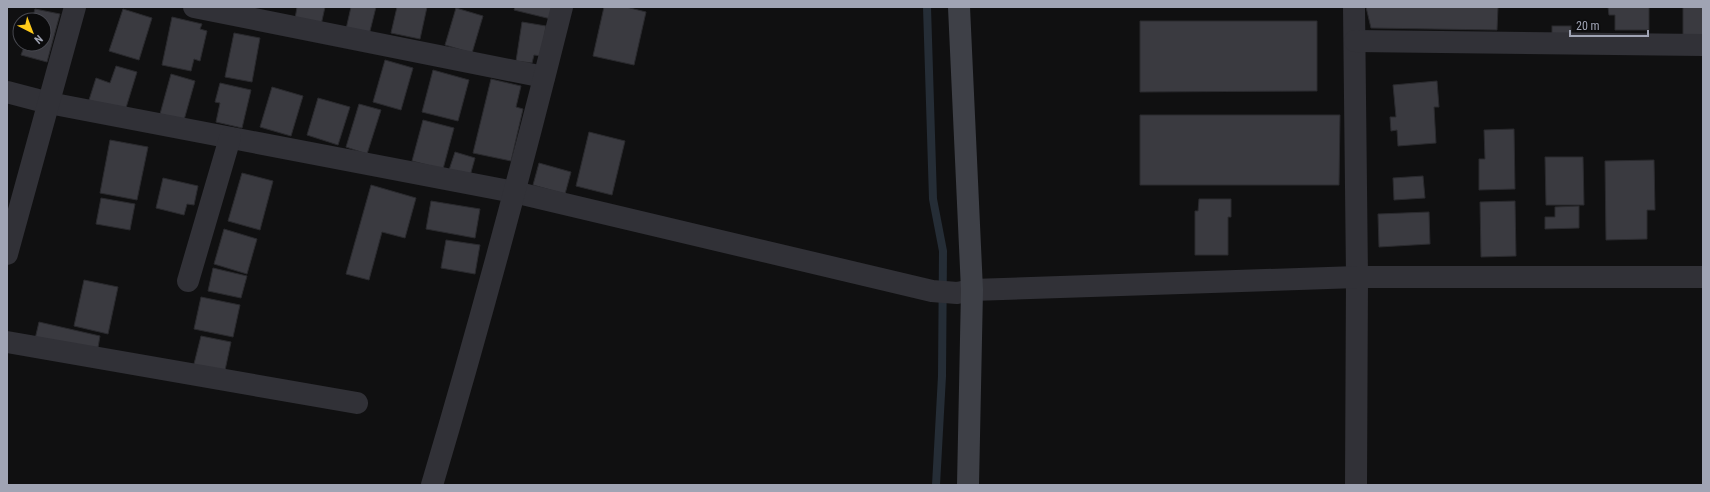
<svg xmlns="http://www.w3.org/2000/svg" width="1710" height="492" font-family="'Roboto Condensed',sans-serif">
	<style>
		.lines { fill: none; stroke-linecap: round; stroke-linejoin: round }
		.stream { stroke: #252d36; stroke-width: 8 }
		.building { fill: #3a3a40; stroke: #2a2a2e }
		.street { stroke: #313137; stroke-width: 22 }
		.secondary { stroke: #3e4047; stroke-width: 22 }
	</style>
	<rect width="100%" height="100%" fill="#101011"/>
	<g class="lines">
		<path class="stream" d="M 927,7 L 933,199 L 943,251 L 942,376 L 936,485"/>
	</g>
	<g class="building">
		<path d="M 297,7 L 325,7 L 321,25 L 295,19 Z"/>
		<path d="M 351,7 L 376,7 L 369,35 L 346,29 Z"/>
		<path d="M 397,7 L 427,7 L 420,39 L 391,33 Z"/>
		<path d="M 515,7 L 554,7 L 551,19 L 514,10 Z"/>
		<path d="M 604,7 L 626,7 L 646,12 L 634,65 L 593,56 Z"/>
		<path d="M 1366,7 L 1504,7 L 1498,7 L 1497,30 L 1371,28 Z"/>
		<path d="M 1608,7 L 1649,7 L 1649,30 L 1615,30 L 1615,15 L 1609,15 Z"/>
		<path d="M 1683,7 L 1703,7 L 1703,35 L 1683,36 Z"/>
		<path d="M 456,8 L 483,16 L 472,53 L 445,45 Z"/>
		<path d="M 35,9 L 60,14 L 47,62 L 21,55 L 25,44 L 44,44 L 44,20 L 32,20 Z"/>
		<path d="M 123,9 L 152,18 L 139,60 L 109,51 Z"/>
		<path d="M 172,17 L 202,24 L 200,29 L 207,31 L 200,61 L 194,59 L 191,71 L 162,65 Z"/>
		<path d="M 1140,21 L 1317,21 L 1317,91 L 1140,92 Z"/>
		<path d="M 522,22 L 546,26 L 541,56 L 534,55 L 532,63 L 516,61 Z"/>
		<rect x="1552" y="26" width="19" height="8"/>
		<path d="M 234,33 L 260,38 L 252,82 L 225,77 Z"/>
		<path d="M 385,60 L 413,68 L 401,110 L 373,102 Z"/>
		<path d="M 116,66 L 137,72 L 125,111 L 89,100 L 96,78 L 110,83 Z"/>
		<path d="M 433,70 L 469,80 L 458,121 L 422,112 Z"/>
		<path d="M 171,74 L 195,81 L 184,120 L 160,114 Z"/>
		<path d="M 491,79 L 521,86 L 516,107 L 523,109 L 511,161 L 473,153 Z"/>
		<path d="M 1437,81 L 1439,107 L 1434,107 L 1436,143 L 1398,146 L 1397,130 L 1391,131 L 1390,117 L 1396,117 L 1393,85 Z"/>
		<path d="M 220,83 L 251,90 L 242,128 L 216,122 L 220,103 L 215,102 Z"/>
		<path d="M 272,87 L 303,96 L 291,136 L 260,127 Z"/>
		<path d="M 318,98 L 350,107 L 338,145 L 307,135 Z"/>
		<path d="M 359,104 L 381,110 L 367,154 L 346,147 Z"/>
		<path d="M 1140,115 L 1340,115 L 1339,185 L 1140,185 Z"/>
		<path d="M 423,120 L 454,128 L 443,169 L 412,161 Z"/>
		<path d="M 1514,129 L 1515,189 L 1479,190 L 1479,159 L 1485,159 L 1484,130 Z"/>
		<path d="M 589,132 L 625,141 L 612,195 L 576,186 Z"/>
		<path d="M 110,140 L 148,147 L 137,200 L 100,193 Z"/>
		<path d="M 455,152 L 475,158 L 470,176 L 449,170 Z"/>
		<path d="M 1545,157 L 1583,157 L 1584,205 L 1546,205 Z"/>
		<path d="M 1654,160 L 1655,210 L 1647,210 L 1647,239 L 1606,240 L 1605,161 Z"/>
		<path d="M 539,163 L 571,172 L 565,194 L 533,185 Z"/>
		<path d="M 242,173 L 273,181 L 260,230 L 228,221 Z"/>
		<path d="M 1423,176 L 1425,198 L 1394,200 L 1393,178 Z"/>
		<path d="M 163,178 L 198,186 L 194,205 L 187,204 L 184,215 L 156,208 Z"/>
		<path d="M 371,185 L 416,198 L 405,238 L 382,232 L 369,280 L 346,274 Z"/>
		<path d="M 101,198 L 135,204 L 130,230 L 96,224 Z"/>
		<path d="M 1199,199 L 1231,199 L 1231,217 L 1228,217 L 1228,255 L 1195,255 L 1195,211 L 1198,211 Z"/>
		<path d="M 431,201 L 480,209 L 475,238 L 426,229 Z"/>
		<path d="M 1515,201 L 1516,256 L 1481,257 L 1480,202 Z"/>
		<path d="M 1579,206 L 1579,228 L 1545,229 L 1545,217 L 1555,217 L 1555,207 Z"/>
		<path d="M 1429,212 L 1430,244 L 1379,247 L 1378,214 Z"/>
		<path d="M 224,229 L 257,239 L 247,274 L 214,264 Z"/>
		<path d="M 446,240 L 480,245 L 475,274 L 441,268 Z"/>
		<path d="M 213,268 L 247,276 L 241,298 L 208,291 Z"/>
		<path d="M 84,280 L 118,287 L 108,334 L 74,326 Z"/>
		<path d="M 201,297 L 240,305 L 233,337 L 194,329 Z"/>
		<path d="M 39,322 L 100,336 L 97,353 L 35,339 Z"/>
		<path d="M 201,336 L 231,342 L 224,375 L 193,368 Z"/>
	</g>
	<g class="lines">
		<g class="street">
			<path d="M 194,7 L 544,77"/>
			<path d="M 1354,7 L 1357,277 L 1356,485"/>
			<path d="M 1355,41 L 1703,45"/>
			<path d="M 7,92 L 49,103 L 514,192 L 932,291 L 957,293 L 972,290 L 1357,277 L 1703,277"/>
			<path d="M 7,254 L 75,7"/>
			<path d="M 188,281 L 230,138"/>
			<path d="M 7,342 L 357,403"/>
			<path d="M 432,485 C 479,327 522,167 562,7"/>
		</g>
		<path class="secondary" d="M 959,7 L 972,290 L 968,485"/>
	</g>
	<rect width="1710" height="492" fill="none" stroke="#a0a4b4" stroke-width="16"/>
	<g transform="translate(32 32) rotate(138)"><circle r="19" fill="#0b0b0c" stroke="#47484f"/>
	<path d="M0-3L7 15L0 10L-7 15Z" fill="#ffcb1a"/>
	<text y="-6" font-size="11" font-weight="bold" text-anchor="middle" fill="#a0a4b4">N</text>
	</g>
	<path d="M1570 30v6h78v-6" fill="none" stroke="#a0a4b4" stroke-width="2"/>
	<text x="1576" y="30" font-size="12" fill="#a0a4b4" stroke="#0b0b0c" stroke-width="3" paint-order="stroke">20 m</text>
</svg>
